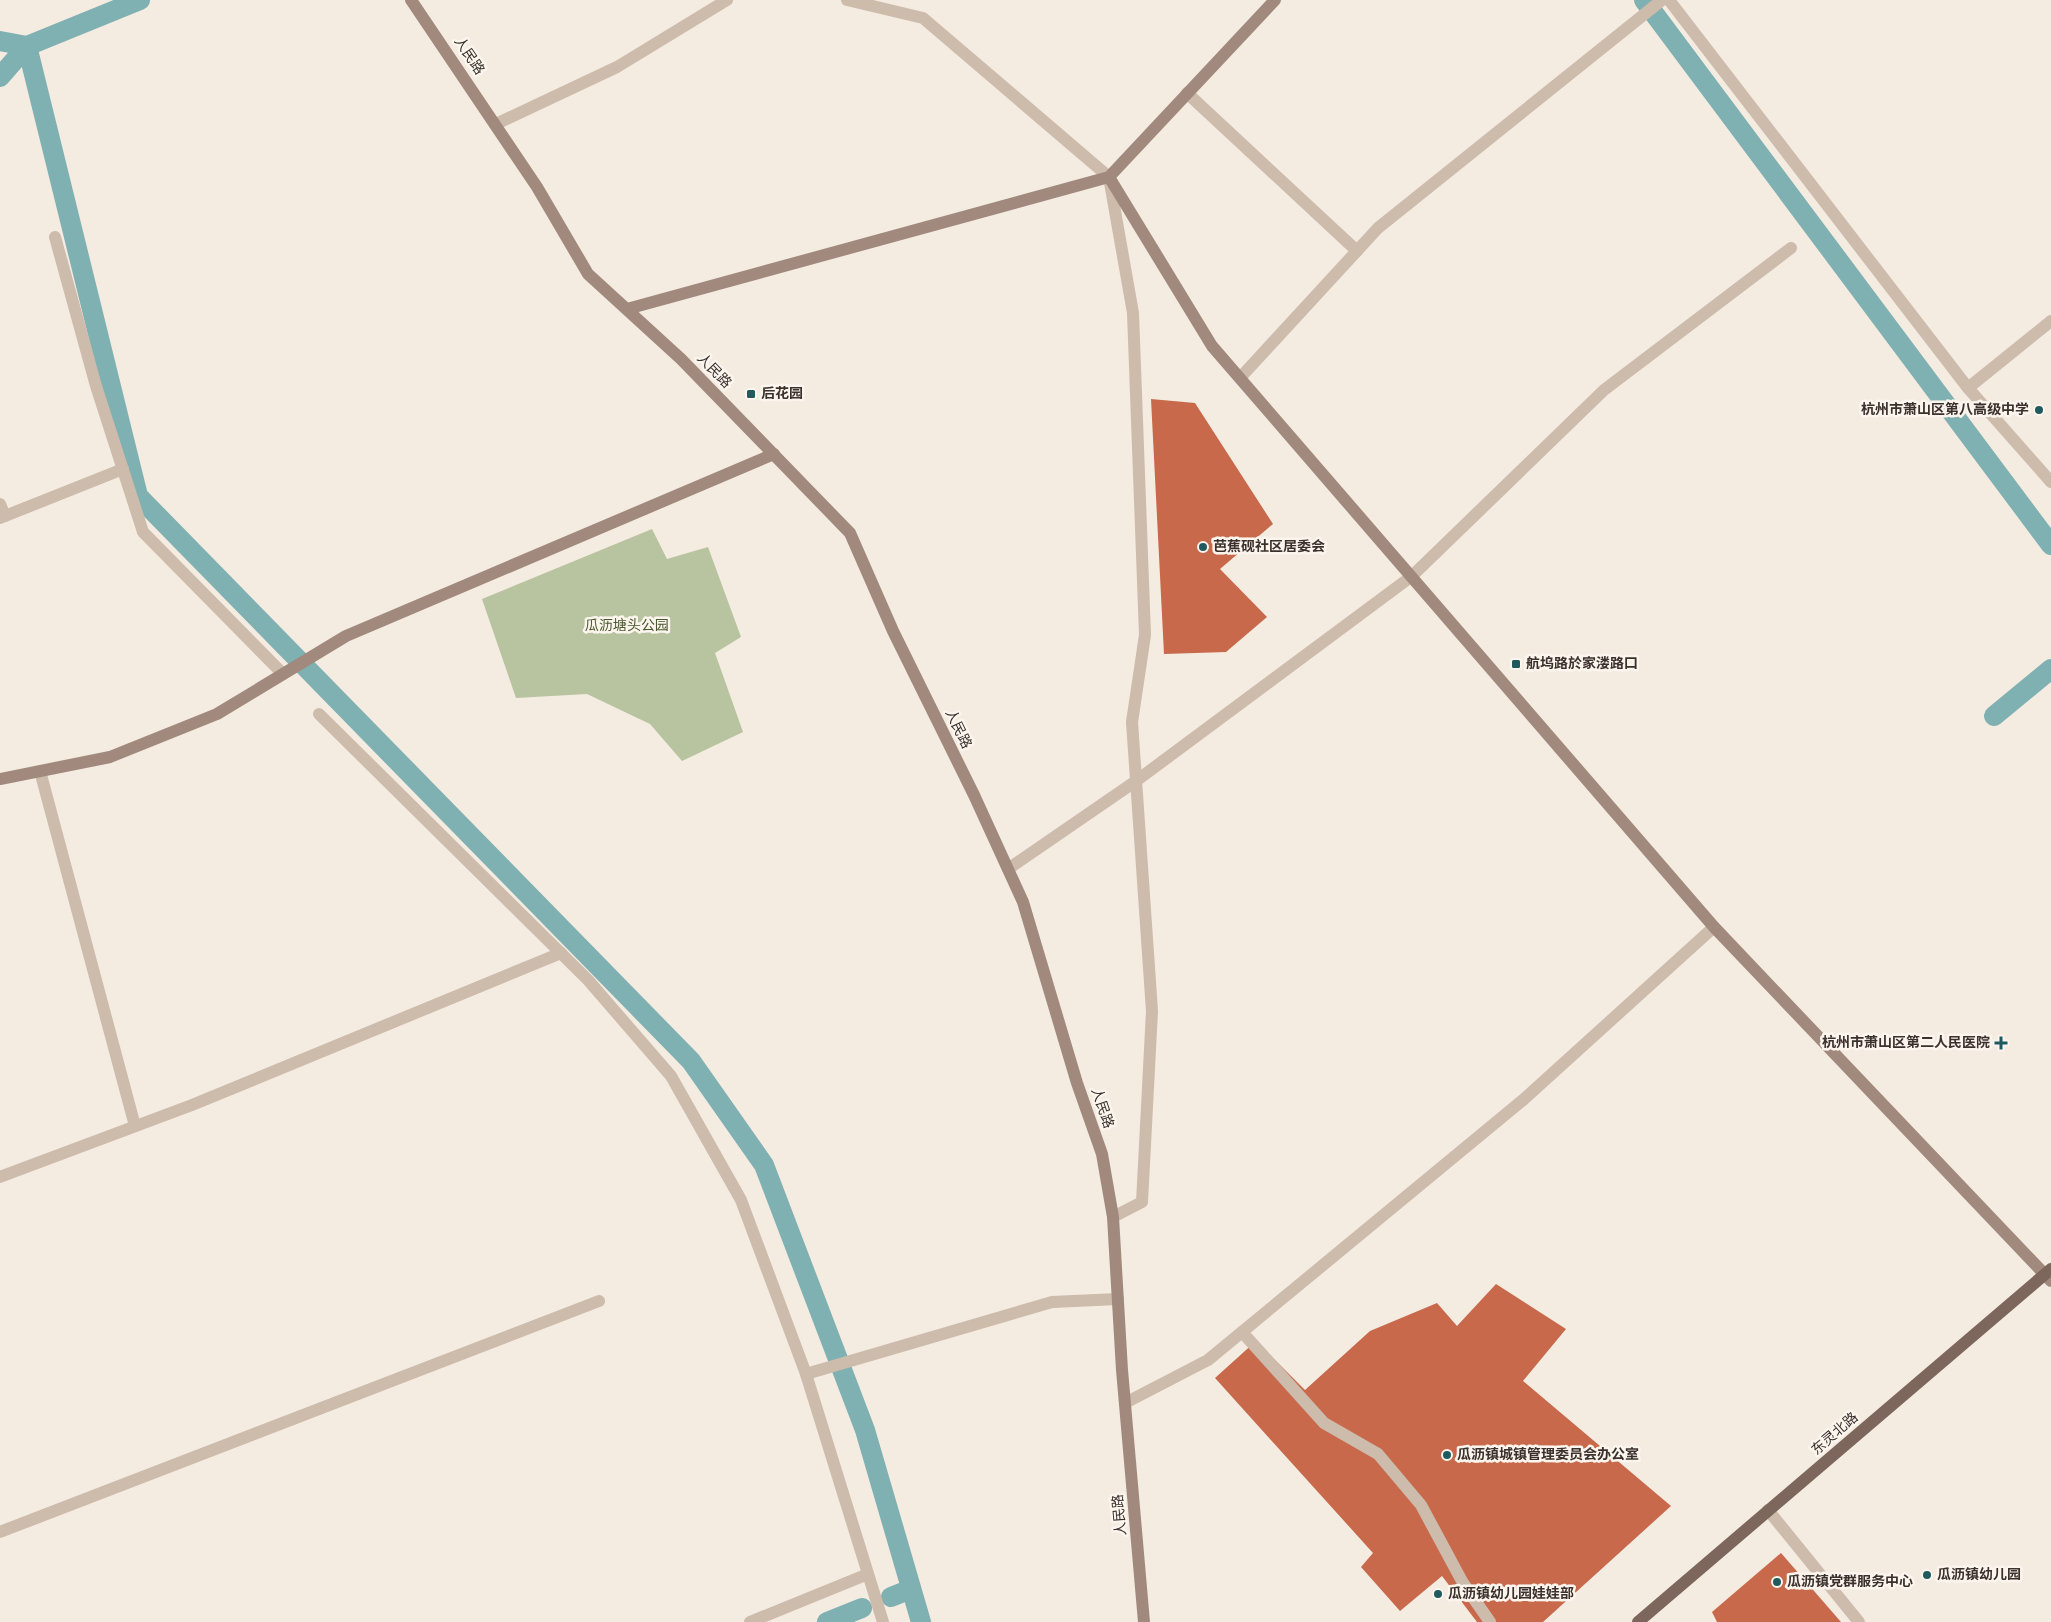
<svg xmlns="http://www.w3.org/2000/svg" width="2051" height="1622" font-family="'Source Sans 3','Noto Sans SC',sans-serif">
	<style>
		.green { fill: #b8c4a0 }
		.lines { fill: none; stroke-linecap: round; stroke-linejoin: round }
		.canal { stroke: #7fb0b2; stroke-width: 20 }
		.building { fill: #c8694b }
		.street { stroke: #cdbbac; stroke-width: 12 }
		.secondary { stroke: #a18a7d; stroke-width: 12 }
		.primary { stroke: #7d675c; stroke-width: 12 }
		.poi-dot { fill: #1f5a5e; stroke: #fbf5ee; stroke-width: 2 }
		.labels { text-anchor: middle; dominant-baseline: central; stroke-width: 5; stroke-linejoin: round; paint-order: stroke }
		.street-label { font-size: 14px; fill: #3b302b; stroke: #fbf5ee }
		.poi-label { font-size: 14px; font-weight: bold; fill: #3b302b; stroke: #fbf5ee; text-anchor: start }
		.park-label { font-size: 14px; fill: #4a5a2e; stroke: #fbf5ee }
	</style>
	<rect width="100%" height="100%" fill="#f4ebe1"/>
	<path class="green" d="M 652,529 L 667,559 L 708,547 L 741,637 L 715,653 L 743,732 L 682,761 L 650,724 L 587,694 L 516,698 L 482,599 Z"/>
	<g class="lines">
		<g class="canal">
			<path d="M 1644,0 L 2051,545"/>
			<path d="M 0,41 L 27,46 L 138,496 L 691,1061 L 764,1165 L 865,1430 L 921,1622"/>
			<path d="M 0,77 L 27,46 L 140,0"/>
			<path d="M 1994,716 L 2051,669"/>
			<path d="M 891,1597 L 911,1589"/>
			<path d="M 827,1622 L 862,1608"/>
		</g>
	</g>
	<g class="building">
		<path d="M 1151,399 L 1195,403 L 1273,524 L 1220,569 L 1267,617 L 1226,652 L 1164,654 Z"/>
		<path d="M 1496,1284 L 1566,1329 L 1523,1381 L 1671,1506 L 1543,1622 L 1477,1622 L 1442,1576 L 1400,1611 L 1361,1567 L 1373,1553 L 1215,1378 L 1256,1341 L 1305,1390 L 1370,1331 L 1437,1303 L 1457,1326 Z"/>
		<path d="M 1781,1553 L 1841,1622 L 1717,1622 L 1712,1612 Z"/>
	</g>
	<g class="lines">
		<g class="street">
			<path d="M 847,0 L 923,18 L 1109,177 L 1133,313 L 1145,635 L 1132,722 L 1152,1011 L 1142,1202 L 1113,1217"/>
			<path d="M 1669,0 L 1968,388 L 2051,482"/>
			<path d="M 1187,93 L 1357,251"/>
			<path d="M 496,124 L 617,67 L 727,0"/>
			<path d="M 55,237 L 96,386 L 143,532 L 283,674"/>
			<path d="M 1240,378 L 1378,228 L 1662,0"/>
			<path d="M 1968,388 L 2051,321"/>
			<path d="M 0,504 L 5,516"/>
			<path d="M 0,518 L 123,469"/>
			<path d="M 319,714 L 588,980 L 671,1076 L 741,1200 L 806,1374 L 883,1622"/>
			<path d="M 40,771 L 135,1126"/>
			<path d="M 1008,869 L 1136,781 L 1412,576 L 1604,390 L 1791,248"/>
			<path d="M 0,1177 L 192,1105 L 561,953"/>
			<path d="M 1242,1332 L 1324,1423 L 1378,1454 L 1421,1505 L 1463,1583 L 1490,1622"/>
			<path d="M 806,1374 L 1052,1302 L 1118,1299"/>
			<path d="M 1125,1403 L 1208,1360 L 1523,1100 L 1714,927"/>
			<path d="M 1768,1510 L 1859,1622"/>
			<path d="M 0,1532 L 599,1301"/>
			<path d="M 750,1622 L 868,1574"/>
		</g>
		<g class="secondary">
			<path d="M 411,0 L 537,187 L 588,274 L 681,359 L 850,533 L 893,631 L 974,795 L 1023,902 L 1077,1083 L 1102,1154 L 1113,1217 L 1122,1370 L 1144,1622"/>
			<path d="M 1109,177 L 1212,346 L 1714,927 L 2051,1281"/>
			<path d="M 627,309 L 1109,177 L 1275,0"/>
			<path d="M 0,779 L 110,757 L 217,714 L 346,636 L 774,454"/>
		</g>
		<path class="primary" d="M 1638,1622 L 2051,1269"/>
	</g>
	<g class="poi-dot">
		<rect x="746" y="389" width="10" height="10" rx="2.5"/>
		<circle cx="2039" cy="410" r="5"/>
		<circle cx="1203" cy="547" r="5"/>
		<rect x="1511" y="659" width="10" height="10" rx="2.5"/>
		<path d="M1998.5 1035.5h5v5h5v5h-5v5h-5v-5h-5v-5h5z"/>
		<circle cx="1447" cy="1455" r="5"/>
		<circle cx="1927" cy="1575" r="5"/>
		<circle cx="1777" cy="1582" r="5"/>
		<circle cx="1438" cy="1594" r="5"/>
	</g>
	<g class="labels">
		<g class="street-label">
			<text transform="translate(469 56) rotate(56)">人民路</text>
			<text transform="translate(714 371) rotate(46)">人民路</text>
			<text transform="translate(958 729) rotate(64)">人民路</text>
			<text transform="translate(1102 1108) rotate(71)">人民路</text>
			<text transform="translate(1835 1434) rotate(-41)">东灵北路</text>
			<text transform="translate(1120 1515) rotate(-95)">人民路</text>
		</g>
		<g class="poi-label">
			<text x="761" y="394">后花园</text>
			<text x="2029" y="410" text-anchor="end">杭州市萧山区第八高级中学</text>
			<text x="1213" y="547">芭蕉砚社区居委会</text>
			<text x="1526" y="664">航坞路於家溇路口</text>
			<text x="1990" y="1043" text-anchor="end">杭州市萧山区第二人民医院</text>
			<text x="1457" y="1455">瓜沥镇城镇管理委员会办公室</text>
			<text x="1937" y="1575">瓜沥镇幼儿园</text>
			<text x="1787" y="1582">瓜沥镇党群服务中心</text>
			<text x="1448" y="1594">瓜沥镇幼儿园娃娃部</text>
		</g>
		<g class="park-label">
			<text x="627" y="626">瓜沥塘头公园</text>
		</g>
	</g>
</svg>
